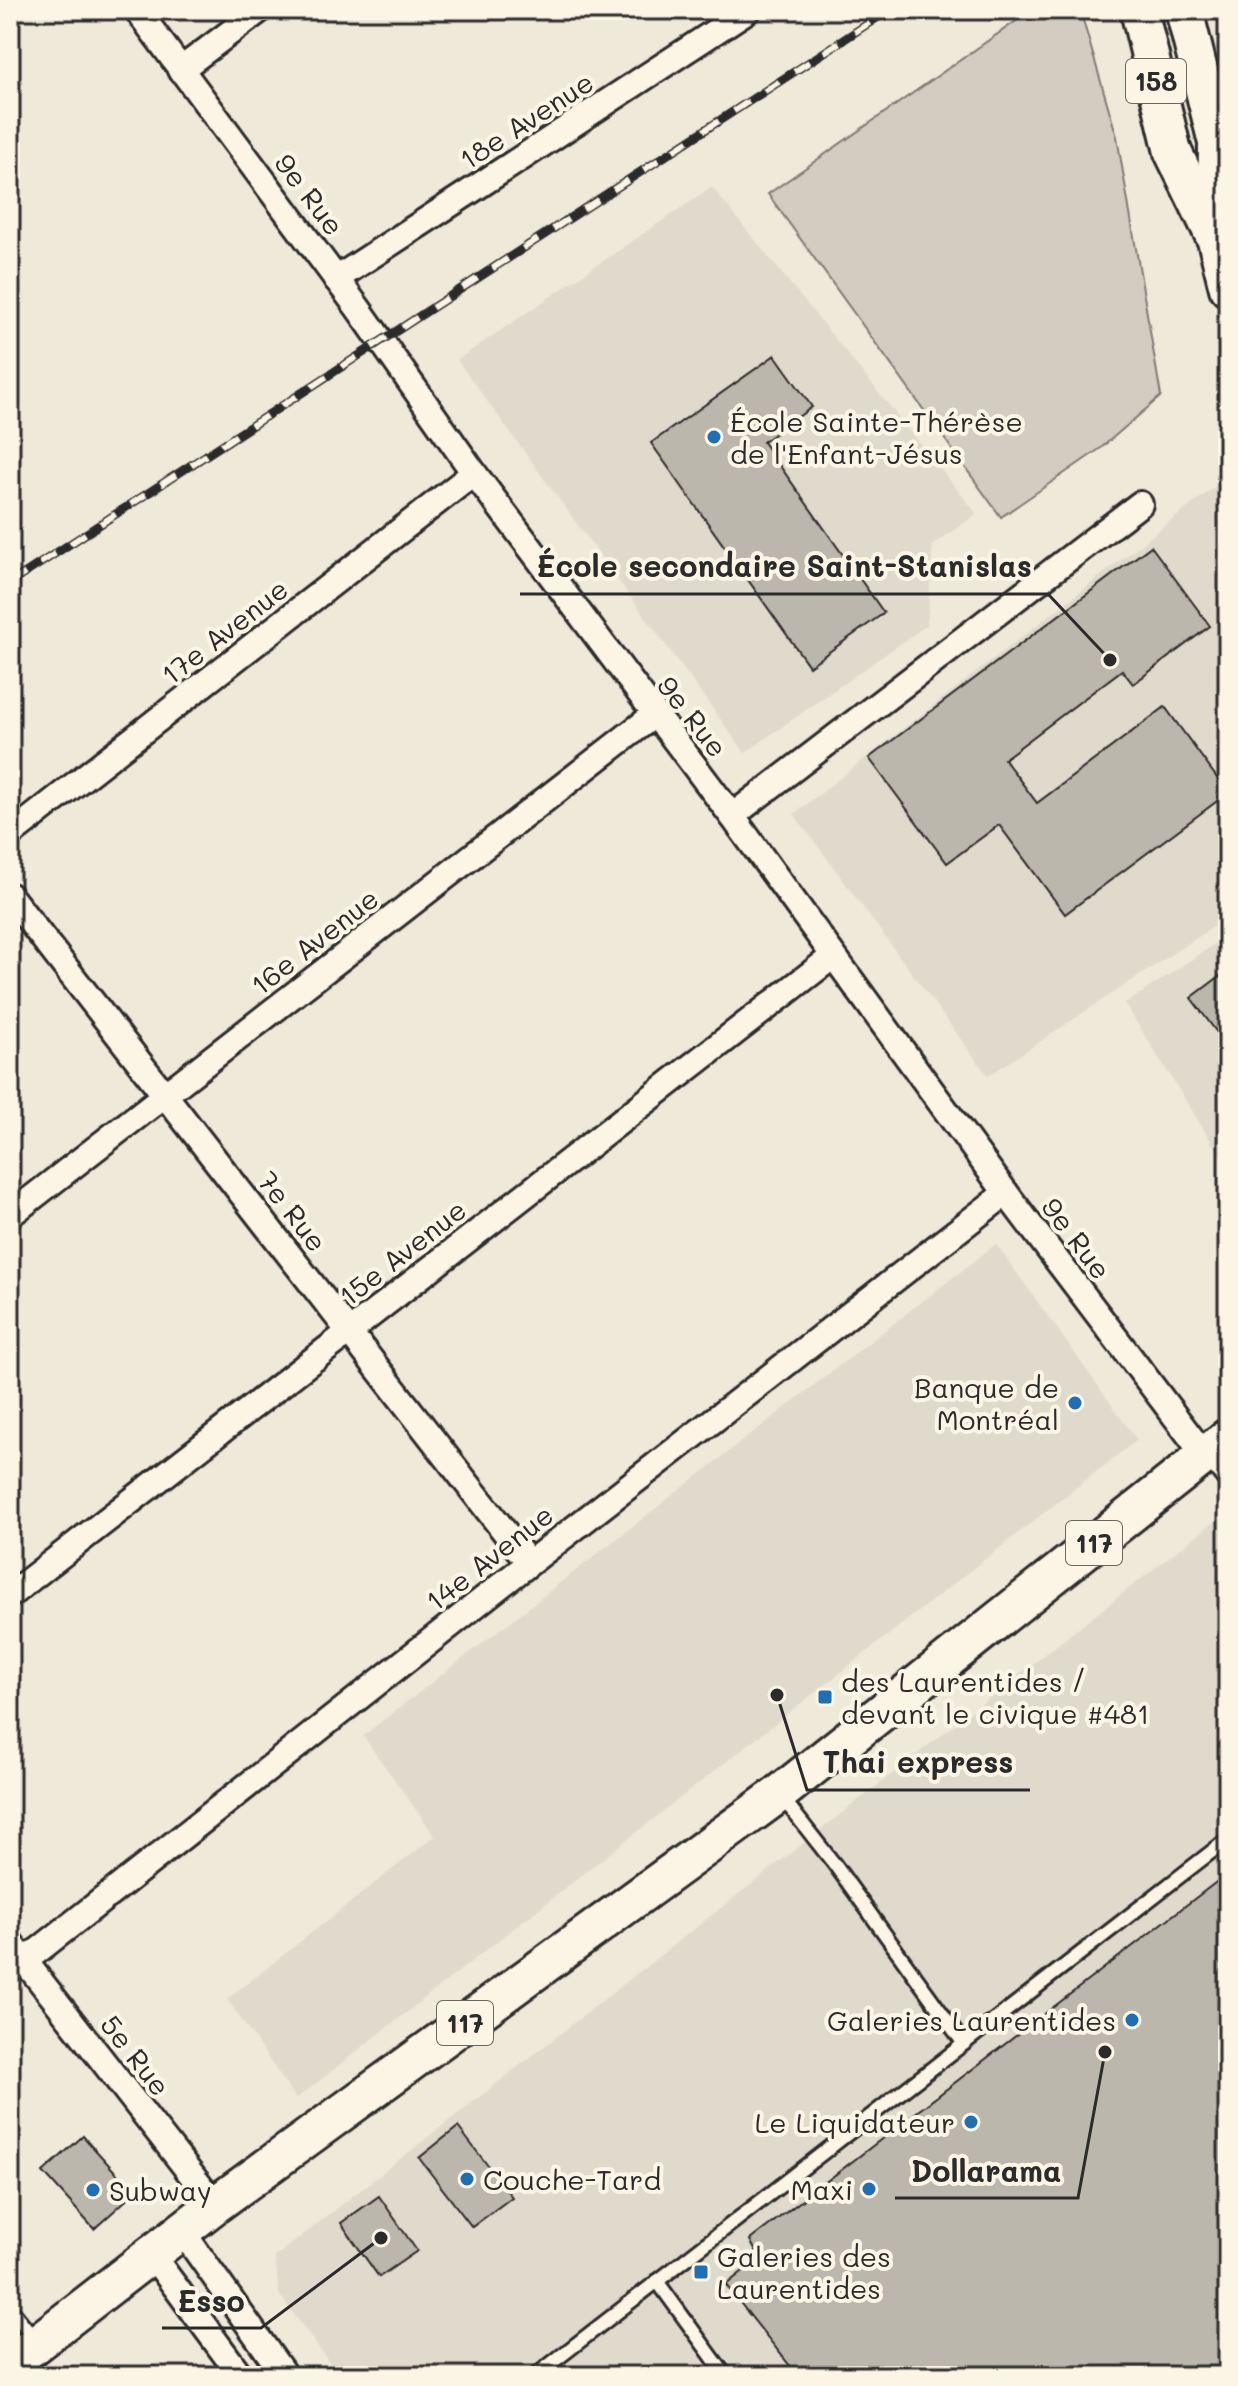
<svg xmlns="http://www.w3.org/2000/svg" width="1238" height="2386" font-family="Mali,sans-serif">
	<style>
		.built { fill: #e0dacc }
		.green { fill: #d2cdc0; stroke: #7e7c76; stroke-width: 2 }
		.building { fill: #bcb7ac; stroke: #2b2b2b; stroke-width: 2 }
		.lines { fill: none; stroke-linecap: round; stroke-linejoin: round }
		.lane-casing { stroke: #2b2b2b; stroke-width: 18 }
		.street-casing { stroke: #2b2b2b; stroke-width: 30 }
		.primary-casing { stroke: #2b2b2b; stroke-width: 42 }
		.lane { stroke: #fcf5e5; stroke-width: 12 }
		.street { stroke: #fcf5e5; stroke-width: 24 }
		.primary { stroke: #fcf5e5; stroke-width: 36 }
		.rail-casing { stroke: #2b2b2b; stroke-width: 9 }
		.rail { stroke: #fcf5e5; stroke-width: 6; stroke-dasharray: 18; stroke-linecap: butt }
		.poi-dot { fill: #1f6fb2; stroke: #fcf5e5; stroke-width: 3 }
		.labels { text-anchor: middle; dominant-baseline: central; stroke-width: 8; stroke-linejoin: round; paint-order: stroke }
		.shield { fill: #fcf5e5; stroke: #6a6863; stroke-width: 2 }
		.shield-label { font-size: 26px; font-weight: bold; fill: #2b2b2b }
		.street-label { font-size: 28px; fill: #2b2b2b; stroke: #fcf5e5 }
		.poi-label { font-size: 28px; fill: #2b2b2b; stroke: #fcf5e5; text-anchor: start }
		.leader { fill: none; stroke: #2b2b2b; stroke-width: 3 }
		.callout-dot { fill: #2b2b2b; stroke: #fcf5e5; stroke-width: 3 }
		.callout-label { font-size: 30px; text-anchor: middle; font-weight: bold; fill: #2b2b2b; stroke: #fcf5e5; stroke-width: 8; stroke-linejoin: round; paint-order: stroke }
	</style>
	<rect width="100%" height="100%" fill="#efe9da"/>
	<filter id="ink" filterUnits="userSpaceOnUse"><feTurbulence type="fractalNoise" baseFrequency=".0125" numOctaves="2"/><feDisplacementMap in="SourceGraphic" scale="16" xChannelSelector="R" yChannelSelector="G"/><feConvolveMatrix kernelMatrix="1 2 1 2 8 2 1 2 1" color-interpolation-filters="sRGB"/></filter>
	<g filter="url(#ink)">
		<g class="built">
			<path d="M 712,187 L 977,514 L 933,545 L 927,625 L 745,753 L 457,360 Z"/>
			<path d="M 1221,482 L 1228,506 L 1228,917 L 988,1076 L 794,814 Z"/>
			<path d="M 1228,935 L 1228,1168 L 1125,1004 Z"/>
			<path d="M 996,1244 L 1137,1440 L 296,2099 L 227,1999 L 435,1836 L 363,1736 Z"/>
			<path d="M 1228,1511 L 1228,2376 L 339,2376 L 279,2294 L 275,2257 Z"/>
		</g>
		<path class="green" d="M 1032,10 L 1080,10 L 1117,137 L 1161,396 L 1101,448 L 1001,517 L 768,194 Z"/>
		<g class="building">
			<path d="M 775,355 L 812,407 L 763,442 L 884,613 L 809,666 L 651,443 Z"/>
			<path d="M 1151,546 L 1210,626 L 1133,684 L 1122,670 L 1004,759 L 1037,803 L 1165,707 L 1228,793 L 1065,914 L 999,825 L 947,863 L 869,758 Z"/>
			<path d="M 1228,970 L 1228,1047 L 1191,998 Z"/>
			<path d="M 1228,1873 L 1228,2376 L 1050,2376 L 1042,2365 L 1028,2376 L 858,2376 L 852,2368 L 840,2376 L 798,2376 L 726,2285 L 759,2258 L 750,2240 Z"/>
			<path d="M 458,2127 L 512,2197 L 472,2227 L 419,2158 Z"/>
			<path d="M 83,2136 L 134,2193 L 94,2229 L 43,2172 Z"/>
			<path d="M 379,2196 L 417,2251 L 379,2277 L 341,2223 Z"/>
		</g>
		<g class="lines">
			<defs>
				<g id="lane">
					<path d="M 1207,1458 L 1228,1485"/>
					<path d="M 781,1796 L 835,1865 L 964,2044"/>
					<path d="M 657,2281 L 726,2376"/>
					<path d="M 10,2308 L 36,2340"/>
					<path d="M 535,2376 L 1228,1839"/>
				</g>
				<g id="street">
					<path d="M 137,10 L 358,308 L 474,473 L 732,816 L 1006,1193 L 1205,1456"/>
					<path d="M 180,70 L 260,10"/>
					<path d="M 336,279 L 748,10"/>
					<path d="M 732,816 L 1140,504"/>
					<path d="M 10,835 L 474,473"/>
					<path d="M 10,896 L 529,1563"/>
					<path d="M 10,1215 L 654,715"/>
					<path d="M 10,1595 L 832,957"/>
					<path d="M 10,1942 L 215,2205"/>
					<path d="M 10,1970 L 25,1961 L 500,1586 L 1006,1193"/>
					<path d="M 182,2231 L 285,2376"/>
					<path d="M 152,2255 L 241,2376"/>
				</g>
				<g id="primary">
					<path d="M 1139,10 L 1173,152 L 1216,240 L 1228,288"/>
					<path d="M 1184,10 L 1217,143 L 1216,234"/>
					<path d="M 10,2364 L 215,2205 L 779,1794 L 1228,1437"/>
				</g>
			</defs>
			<use href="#lane" class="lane-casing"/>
			<use href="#street" class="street-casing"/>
			<use href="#primary" class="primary-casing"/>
			<use href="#lane" class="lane"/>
			<use href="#street" class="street"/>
			<use href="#primary" class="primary"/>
			<defs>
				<path id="rail" d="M 10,583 L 889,10"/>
			</defs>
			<use href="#rail" class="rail-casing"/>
			<use href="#rail" class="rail"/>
		</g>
	</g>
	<g class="poi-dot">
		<circle cx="714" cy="437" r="8"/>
		<circle cx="1075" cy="1403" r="8"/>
		<rect x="817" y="1689" width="16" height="16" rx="4"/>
		<circle cx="1132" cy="2020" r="8"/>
		<circle cx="971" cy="2122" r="8"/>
		<circle cx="467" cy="2179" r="8"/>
		<circle cx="869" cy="2189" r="8"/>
		<circle cx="93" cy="2190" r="8"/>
		<rect x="693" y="2264" width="16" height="16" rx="4"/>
	</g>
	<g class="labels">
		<g class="shield">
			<rect x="1126" y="59" width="60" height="44" rx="6"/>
			<rect x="1066" y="1521" width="56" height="44" rx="6"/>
			<rect x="437" y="2001" width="56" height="44" rx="6"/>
		</g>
		<g class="shield-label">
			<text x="1156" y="81">158</text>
			<text x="1094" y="1543">117</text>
			<text x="465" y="2023">117</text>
		</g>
		<g class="street-label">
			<text transform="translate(526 120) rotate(-33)">18e Avenue</text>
			<text transform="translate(310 194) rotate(53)">9e Rue</text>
			<text transform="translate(224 631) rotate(-38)">17e Avenue</text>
			<text transform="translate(693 716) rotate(52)">9e Rue</text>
			<text transform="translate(314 941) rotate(-38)">16e Avenue</text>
			<text transform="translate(293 1211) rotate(52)">7e Rue</text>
			<text transform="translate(1077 1238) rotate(53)">9e Rue</text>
			<text transform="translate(402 1252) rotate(-38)">15e Avenue</text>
			<text transform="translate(489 1557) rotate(-38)">14e Avenue</text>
			<text transform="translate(136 2055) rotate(52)">5e Rue</text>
		</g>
		<g class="poi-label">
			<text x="730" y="421">École Sainte-Thérèse<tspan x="730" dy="32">de l'Enfant-Jésus</tspan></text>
			<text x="1059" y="1387" text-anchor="end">Banque de<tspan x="1059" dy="32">Montréal</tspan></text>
			<text x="841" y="1681">des Laurentides /<tspan x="841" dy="32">devant le civique #481</tspan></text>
			<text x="1116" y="2020" text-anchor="end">Galeries Laurentides</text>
			<text x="955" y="2122" text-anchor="end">Le Liquidateur</text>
			<text x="483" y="2179">Couche-Tard</text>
			<text x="853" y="2189" text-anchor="end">Maxi</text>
			<text x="109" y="2190">Subway</text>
			<text x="717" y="2256">Galeries des<tspan x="717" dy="32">Laurentides</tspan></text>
		</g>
	</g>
	<path class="leader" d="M1110 660L1048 594H520M777 1695L807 1790H1030M1105 2052L1078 2198H895M381 2238L261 2328H162"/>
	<g class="callout-dot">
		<circle cx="1110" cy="660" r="8"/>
		<circle cx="777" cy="1695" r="8"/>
		<circle cx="1105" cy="2052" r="8"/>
		<circle cx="381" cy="2238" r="8"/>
	</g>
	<g class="callout-label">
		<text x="784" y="577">École secondaire Saint-Stanislas</text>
		<text x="918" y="1773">Thai express</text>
		<text x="986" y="2182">Dollarama</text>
		<text x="211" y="2312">Esso</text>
	</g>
	<rect width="1238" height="2386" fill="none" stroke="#fcf5e5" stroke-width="40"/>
	<rect x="20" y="20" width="1198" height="2346" fill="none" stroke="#2b2b2b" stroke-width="3" filter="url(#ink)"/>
</svg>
